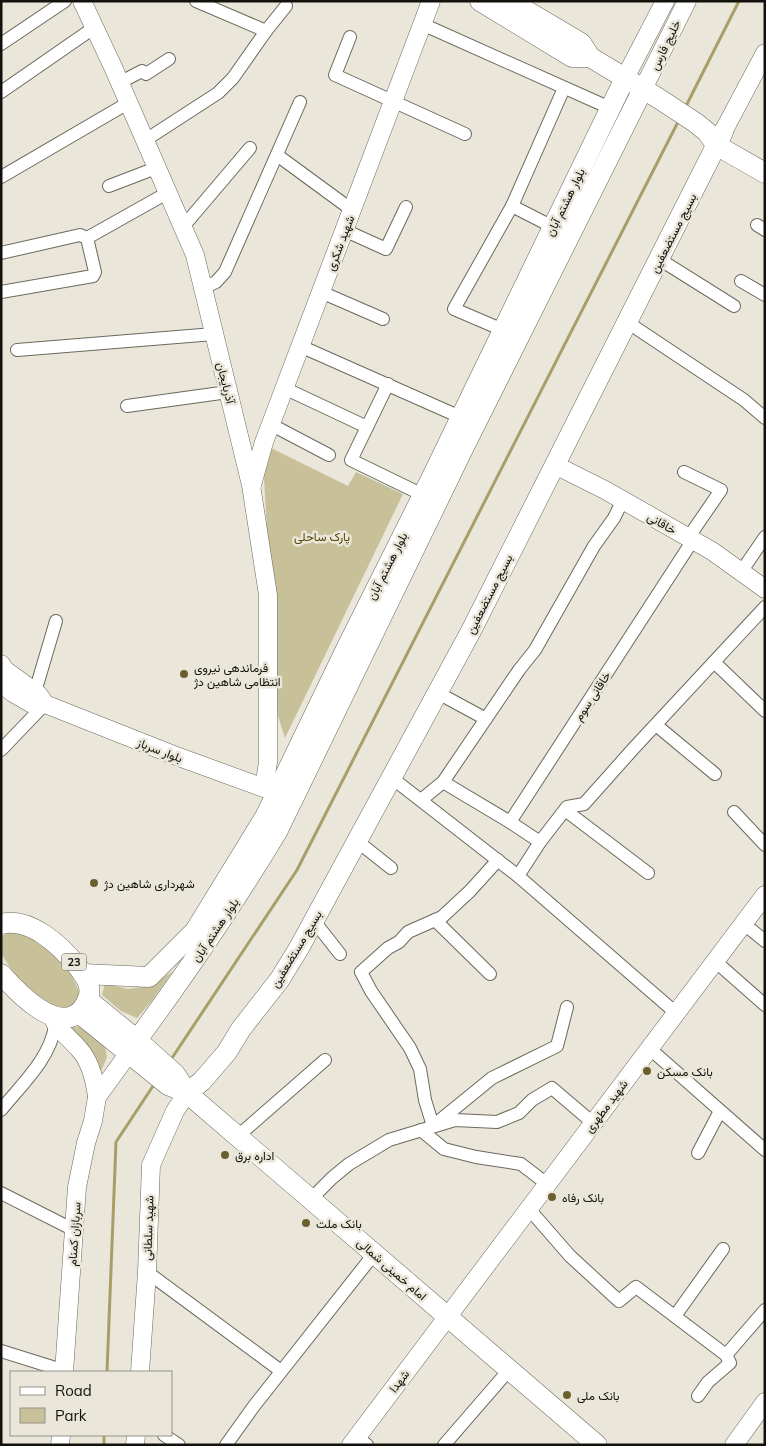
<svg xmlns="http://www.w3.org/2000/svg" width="766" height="1446" font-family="Mulish,Vazirmatn,sans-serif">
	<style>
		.green { fill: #c8c099 }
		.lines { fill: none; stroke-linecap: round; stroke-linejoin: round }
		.stream { stroke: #a99e6a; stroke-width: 3 }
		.street-casing { stroke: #6b685d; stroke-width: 14 }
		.secondary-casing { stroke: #6b685d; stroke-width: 19 }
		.primary-casing { stroke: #6b685d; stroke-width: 21 }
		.street { stroke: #fff; stroke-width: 12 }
		.secondary { stroke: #fff; stroke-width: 18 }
		.primary { stroke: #fff; stroke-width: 20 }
		.poi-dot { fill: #6b602d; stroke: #eae7da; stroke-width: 2 }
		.labels { text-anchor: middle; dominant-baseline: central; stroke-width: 5; stroke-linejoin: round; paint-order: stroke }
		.shield { fill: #eae7da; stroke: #53514a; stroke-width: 1 }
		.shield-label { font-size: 11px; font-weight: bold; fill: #12110c }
		.street-label { font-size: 12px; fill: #12110c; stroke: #eae7da }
		.park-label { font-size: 12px; fill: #534701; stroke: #eae7da }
		.poi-label { font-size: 12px; fill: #12110c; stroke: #eae7da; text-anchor: start }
	</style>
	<rect width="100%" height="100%" fill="#eae7da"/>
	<g class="green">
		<path d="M 271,448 L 348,486 L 356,472 L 403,494 L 285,738 L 278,716 L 263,462 Z"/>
		<path d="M 13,930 C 20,933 28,935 35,938 C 57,950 71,971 80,993 L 75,1003 L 64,1009 L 43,1003 L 21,985 L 2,955 L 1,936 Z"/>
		<path d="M 173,971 L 151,1002 L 137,1018 L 121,1011 L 102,995 L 105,983 L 128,989 L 152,985 Z"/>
		<path d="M 67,1026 L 83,1027 L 105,1046 L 107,1057 L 100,1074 Z"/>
	</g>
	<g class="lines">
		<g class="stream">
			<path d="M 685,108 L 739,1"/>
			<path d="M 170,1061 L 297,870 L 679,120"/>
			<path d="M 107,1372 L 116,1142 L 155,1083"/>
			<path d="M 104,1445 L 104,1435"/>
		</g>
		<defs>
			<g id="street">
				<path d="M 196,1 L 266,31"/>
				<path d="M 422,24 L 610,108"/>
				<path d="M 350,37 L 335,75 L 465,134"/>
				<path d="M 1,44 L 65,1"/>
				<path d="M 119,83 L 142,71 L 146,74 L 169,59"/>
				<path d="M 1,92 L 95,27"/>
				<path d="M 144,141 L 218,93 L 233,78 L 266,31 L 286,6"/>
				<path d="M 277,155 L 352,210"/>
				<path d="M 1,177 L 128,103"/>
				<path d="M 109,186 L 156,168"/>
				<path d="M 512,206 L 553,227"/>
				<path d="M 757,225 L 765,230"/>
				<path d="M 182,228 L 250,148"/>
				<path d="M 344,230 L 386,249 L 406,207"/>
				<path d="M 1,253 L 80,235 L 87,238 L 167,193"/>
				<path d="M 659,259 L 734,306"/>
				<path d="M 741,281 L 765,295"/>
				<path d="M 203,288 L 216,282 L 225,272 L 300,102"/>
				<path d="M 1,292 L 93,276 L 95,272 L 87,238"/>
				<path d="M 321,292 L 383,319"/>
				<path d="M 627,322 L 744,400 L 765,418"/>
				<path d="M 503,330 L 454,309 L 512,206 L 564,88"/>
				<path d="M 300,346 L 467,420"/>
				<path d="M 17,350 L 214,334"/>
				<path d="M 388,384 L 351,460 L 423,495"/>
				<path d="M 284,388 L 367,427"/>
				<path d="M 127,406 L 228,392"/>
				<path d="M 270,424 L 329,455"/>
				<path d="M 684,472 L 721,490 L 688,538"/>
				<path d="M 741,572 L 765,537"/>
				<path d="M 714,662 L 765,711"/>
				<path d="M 35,692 L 56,621"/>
				<path d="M 438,693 L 486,719"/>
				<path d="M 656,725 L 715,774"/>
				<path d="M 1,750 L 45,704"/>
				<path d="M 392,778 L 518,876 L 676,1013"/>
				<path d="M 443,782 L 510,822"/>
				<path d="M 421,800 L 443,782 L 519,670 L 535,650 L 594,546 L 614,518 L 623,500"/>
				<path d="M 565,810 L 648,873"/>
				<path d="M 734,812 L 765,845"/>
				<path d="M 357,841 L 391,868"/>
				<path d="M 540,842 L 510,822 L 693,540"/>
				<path d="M 498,860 L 470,891 L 442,917 L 408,932 L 399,942 L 388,948 L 361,972 L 371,991 L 410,1048 L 420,1069 L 425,1100 L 433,1126 L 492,1078 L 557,1046 L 567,1007"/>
				<path d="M 518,876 L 540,842 L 567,807 L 584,804 L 633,749 L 765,607"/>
				<path d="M 435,920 L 490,974"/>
				<path d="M 314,921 L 340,954"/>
				<path d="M 743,923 L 765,941"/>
				<path d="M 715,961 L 765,1005"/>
				<path d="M 649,1048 L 765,1150"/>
				<path d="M 1,1110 C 21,1085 50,1059 55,1026"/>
				<path d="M 421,1130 L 444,1149 L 476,1157 L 521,1164 L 547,1184"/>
				<path d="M 238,1136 L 325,1060"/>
				<path d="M 698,1153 L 720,1111"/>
				<path d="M 1,1193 L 74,1230"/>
				<path d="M 311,1199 L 332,1178 L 349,1164 L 389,1140 L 455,1120 L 497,1122 L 519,1113 L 532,1100 L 552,1088 L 593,1123"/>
				<path d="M 529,1209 L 570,1256 L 619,1301 L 636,1287 L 726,1355 L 730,1363 L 708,1382 L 698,1396"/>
				<path d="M 147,1272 L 281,1371"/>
				<path d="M 675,1316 L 723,1249"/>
				<path d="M 1,1351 L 65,1371"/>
				<path d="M 726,1355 L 765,1310"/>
				<path d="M 164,1435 L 179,1445"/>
				<path d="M 357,1437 L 367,1445"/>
				<path d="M 226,1445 L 254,1406 L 374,1254"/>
				<path d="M 444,1445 L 509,1370"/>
			</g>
			<g id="secondary">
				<path d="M 82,1 L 113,67 L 195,255 L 251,485 L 268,595 L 268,762 L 264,788"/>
				<path d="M 625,78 L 665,1"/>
				<path d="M 643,89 L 687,1"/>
				<path d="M 723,132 L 765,53"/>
				<path d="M 555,465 L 605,490 L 712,551 L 765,589"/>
				<path d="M 252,485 L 264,442 L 431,1"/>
				<path d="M 1,664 L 5,670 L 38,694 L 45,704"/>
				<path d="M 1,683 L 13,693 L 32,704 L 45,704 L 179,757 L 275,792"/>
				<path d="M 52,1016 C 57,1030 69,1037 79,1049 C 90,1061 95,1081 97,1097"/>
				<path d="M 64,1372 L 77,1187 L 86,1143 L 93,1121 L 97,1097 L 136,1043"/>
				<path d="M 140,1372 L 147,1272 L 151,1165 L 175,1111 L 187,1093"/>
				<path d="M 60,1445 L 61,1435"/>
				<path d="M 135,1445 L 136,1435"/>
				<path d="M 351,1445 L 765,895"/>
				<path d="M 734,1445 L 765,1402"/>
			</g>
			<g id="primary">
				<path d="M 480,1 L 572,57 L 590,57"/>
				<path d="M 510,1 L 581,43 L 590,57 L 658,98 L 696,123 L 707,132 L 716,145 L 765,173"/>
				<path d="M 1,924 C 30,916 61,946 78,967 C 82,972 88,980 89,987 C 91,995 87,1002 83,1008 C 60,1038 17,992 1,974"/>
				<path d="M 83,974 L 149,977 L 195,931 L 265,817 L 346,649 L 431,479 L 625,78"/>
				<path d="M 88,1000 L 137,1040 L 175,1074 L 181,1083"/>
				<path d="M 79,1013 L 168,1085 L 187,1093 L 597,1445"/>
				<path d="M 137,1040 C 187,972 235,902 278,830 L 462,451 L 643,89"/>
				<path d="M 187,1093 L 202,1081 L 227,1052 L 241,1029 L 280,979 L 299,948 L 471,631 L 723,132"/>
			</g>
		</defs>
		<use href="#street" class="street-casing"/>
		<use href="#secondary" class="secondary-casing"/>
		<use href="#primary" class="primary-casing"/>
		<use href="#street" class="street"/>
		<use href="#secondary" class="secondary"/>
		<use href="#primary" class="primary"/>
	</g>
	<g class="poi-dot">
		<circle cx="184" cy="674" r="5"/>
		<circle cx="94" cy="883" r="5"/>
		<circle cx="647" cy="1071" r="5"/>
		<circle cx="225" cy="1155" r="5"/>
		<circle cx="552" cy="1197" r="5"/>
		<circle cx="306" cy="1223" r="5"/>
		<circle cx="567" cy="1395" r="5"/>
	</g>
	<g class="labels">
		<rect class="shield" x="61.5" y="953.5" width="25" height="17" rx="4"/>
		<g class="shield-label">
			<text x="74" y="962">23</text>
		</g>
		<g class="street-label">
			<text transform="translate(665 45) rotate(-64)">خلیج فارس</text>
			<text transform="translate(565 202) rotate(-64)">بلوار هشتم آبان</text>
			<text transform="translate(673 233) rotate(-63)">بسیج مستضعفین</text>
			<text transform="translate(340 243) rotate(-69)">شهید شکری</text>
			<text transform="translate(226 383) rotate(76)">آذربایجان</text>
			<text transform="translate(662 523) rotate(30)">خاقانی</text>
			<text transform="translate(387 566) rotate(-63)">بلوار هشتم آبان</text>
			<text transform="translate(489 594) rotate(-63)">بسیج مستضعفین</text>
			<text transform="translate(592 696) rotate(-57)">خاقانی سوم</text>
			<text transform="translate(160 750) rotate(21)">بلوار سرباز</text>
			<text transform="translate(215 930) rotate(-56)">بلوار هشتم آبان</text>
			<text transform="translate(296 949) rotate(-59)">بسیج مستضعفین</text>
			<text transform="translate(606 1106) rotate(-53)">شهید مطهری</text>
			<text transform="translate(148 1228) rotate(-88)">شهید سلطانی</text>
			<text transform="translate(74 1234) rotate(-86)">سربازان کمنام</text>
			<text transform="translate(392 1269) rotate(41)">امام خمینی شمالی</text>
			<text transform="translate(399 1381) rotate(-53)">شهدا</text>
		</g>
		<g class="park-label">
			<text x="322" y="536">پارک ساحلی</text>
		</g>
		<g class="poi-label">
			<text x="194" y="667">فرماندهی نیروی<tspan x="194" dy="14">انتظامی شاهین دژ</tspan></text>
			<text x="104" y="883">شهرداری شاهین دژ</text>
			<text x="657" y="1071">بانک مسکن</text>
			<text x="235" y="1155">اداره برق</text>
			<text x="562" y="1197">بانک رفاه</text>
			<text x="316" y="1223">بانک ملت</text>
			<text x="577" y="1395">بانک ملی</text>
		</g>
	</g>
	<rect width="766" height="1446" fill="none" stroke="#12110c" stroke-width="5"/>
	<rect x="10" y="1371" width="162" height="65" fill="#eae7da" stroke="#949188"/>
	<rect x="20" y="1387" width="25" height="8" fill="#ffffff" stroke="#949188"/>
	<text x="55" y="1396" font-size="15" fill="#12110c">Road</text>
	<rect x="20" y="1408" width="25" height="15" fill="#c8c099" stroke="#949188"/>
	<text x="55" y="1421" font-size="15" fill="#12110c">Park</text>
</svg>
